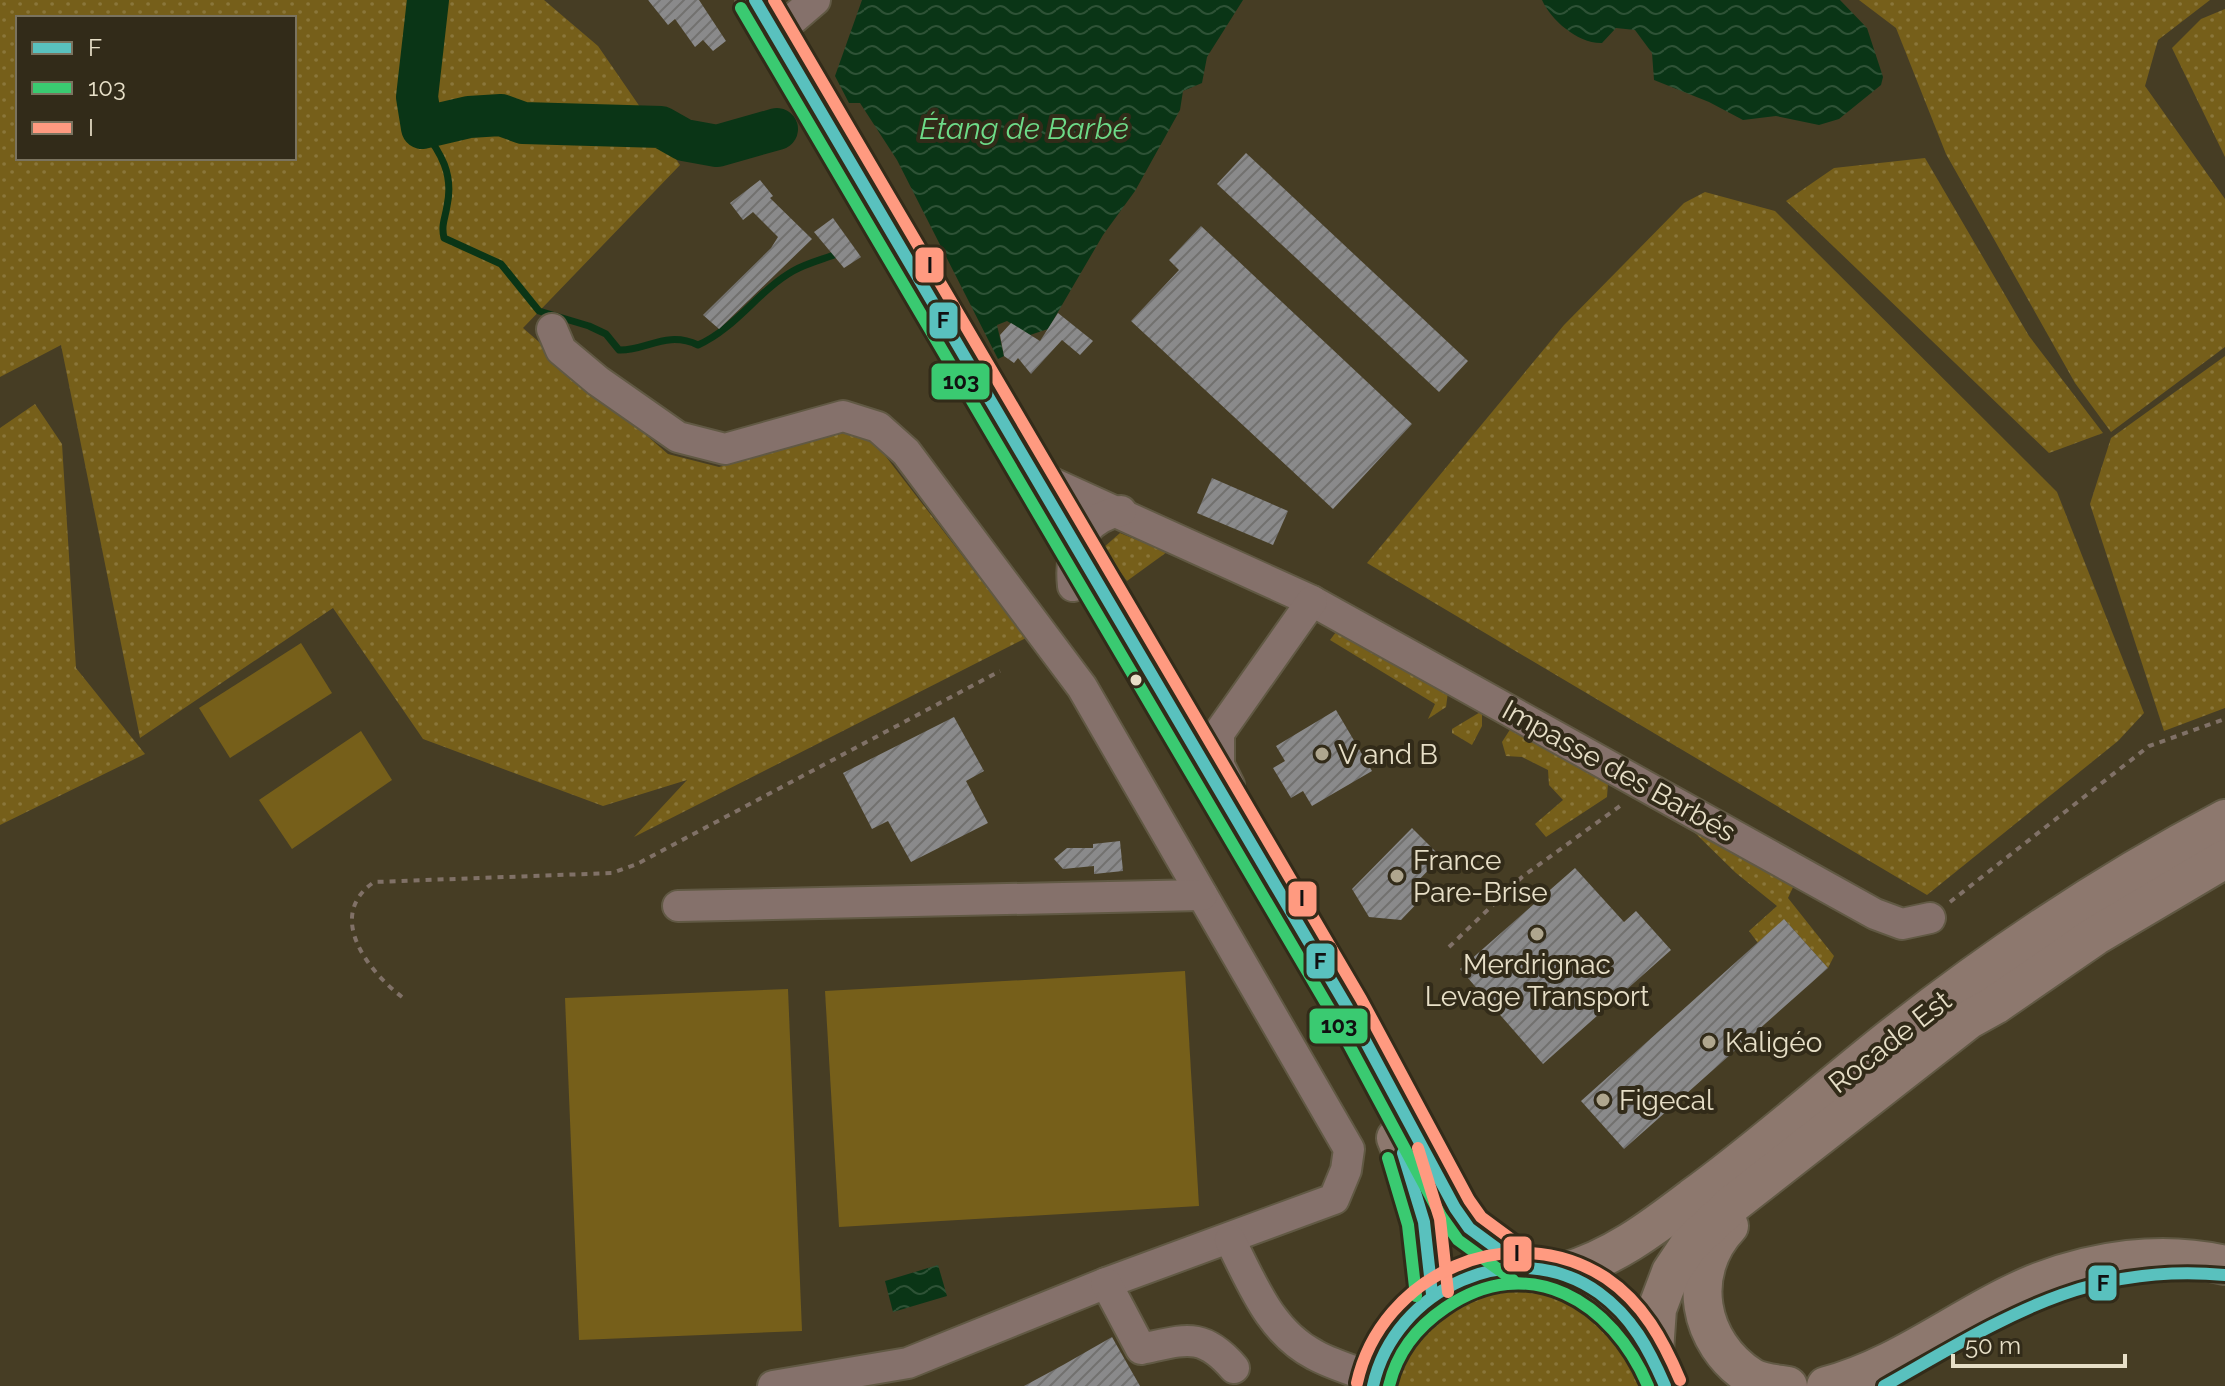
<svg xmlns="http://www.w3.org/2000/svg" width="2225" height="1386" font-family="Raleway,sans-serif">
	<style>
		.grass { fill: url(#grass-dots); fill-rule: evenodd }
		.pitch { fill: #765f1a }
		.water { fill: url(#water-waves) }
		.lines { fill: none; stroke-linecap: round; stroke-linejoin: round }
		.stream { stroke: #0a3516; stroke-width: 7 }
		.river { stroke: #0a3516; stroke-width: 42 }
		.building { fill: url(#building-hatch) }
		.minor-casing { stroke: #615944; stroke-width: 34 }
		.major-casing { stroke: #615944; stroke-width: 42 }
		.path { stroke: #807167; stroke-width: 4; stroke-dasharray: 6 6; stroke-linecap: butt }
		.minor { stroke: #85716b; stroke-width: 30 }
		.major { stroke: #8d786e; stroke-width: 38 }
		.bus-1-casing { stroke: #322b19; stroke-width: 18 }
		.bus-2-casing { stroke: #322b19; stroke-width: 18 }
		.bus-3-casing { stroke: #322b19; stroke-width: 18 }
		.bus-1 { stroke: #59c1be; stroke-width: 12 }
		.bus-2 { stroke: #3aca71; stroke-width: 12 }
		.bus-3 { stroke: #ff9a80; stroke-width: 12 }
		.bus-dot { fill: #e7dfc7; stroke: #322b19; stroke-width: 3 }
		.poi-dot { fill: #afa68e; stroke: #322b19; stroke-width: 3 }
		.labels { text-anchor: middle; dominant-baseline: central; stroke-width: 8; stroke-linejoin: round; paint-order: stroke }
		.poi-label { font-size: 28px; fill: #e7dfc7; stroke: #322b19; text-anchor: start }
		.street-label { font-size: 28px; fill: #e7dfc7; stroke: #322b19 }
		.water-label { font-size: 30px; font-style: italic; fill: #6ddb88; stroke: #322b19 }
		.line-badge { stroke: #322b19; stroke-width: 3 }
		.pale-badge-label { font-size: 22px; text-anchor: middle; font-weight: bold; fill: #111 }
	</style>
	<defs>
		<pattern id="grass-dots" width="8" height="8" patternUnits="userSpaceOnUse" patternTransform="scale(2)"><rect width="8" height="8" fill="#765f1a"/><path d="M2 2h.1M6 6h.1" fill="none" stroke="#8a763a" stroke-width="1.8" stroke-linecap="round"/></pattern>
		<pattern id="water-waves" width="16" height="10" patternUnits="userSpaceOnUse" patternTransform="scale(2)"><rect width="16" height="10" fill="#0a3516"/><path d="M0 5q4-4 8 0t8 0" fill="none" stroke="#2e5236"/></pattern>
		<pattern id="building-hatch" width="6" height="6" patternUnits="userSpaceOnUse" patternTransform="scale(2)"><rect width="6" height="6" fill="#8a8a8b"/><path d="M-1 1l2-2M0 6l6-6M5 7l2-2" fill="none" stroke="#72716f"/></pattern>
	</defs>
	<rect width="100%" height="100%" fill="#463d24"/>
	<g class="grass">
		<path d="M 0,0 L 544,0 L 598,46 L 680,165 L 523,328 L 668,454 L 719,467 L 854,430 L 870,436 L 1026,638 L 634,837 L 687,780 L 603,806 L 423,739 L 333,608 L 140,738 L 61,345 L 0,377 ZM 18,18 L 294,18 L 294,158 L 18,158 Z"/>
		<path d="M 1859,0 L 2210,0 L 2158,40 L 2145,86 L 2225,199 L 2225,347 L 2111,432 L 2075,383 L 1946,154 L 1896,28 Z"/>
		<path d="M 2225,9 L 2225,157 L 2172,48 L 2201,19 Z"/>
		<path d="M 1925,158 L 2029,336 L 2103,433 L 2049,453 L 1786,201 L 1834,168 Z"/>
		<path d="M 1705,192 L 1775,211 L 2057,492 L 2144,713 L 2118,741 L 1927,895 L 1367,563 L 1564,325 L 1684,203 Z"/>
		<path d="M 2225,356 L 2225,708 L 2164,731 L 2090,504 L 2111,438 Z"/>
		<path d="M 35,404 L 62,444 L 76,668 L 145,754 L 0,825 L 0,428 Z"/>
		<path d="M 1120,533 L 1167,552 L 1127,581 L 1103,548 Z"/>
		<path d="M 1339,628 L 1448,692 L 1446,707 L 1428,719 L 1435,704 L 1330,640 Z"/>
		<path d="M 1482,711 L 1482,726 L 1472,745 L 1452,733 L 1452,729 Z"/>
		<path d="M 1511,728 L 1608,783 L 1607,797 L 1546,837 L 1535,824 L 1563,800 L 1549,785 L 1548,770 L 1522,757 L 1506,756 L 1502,742 Z"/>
		<path d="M 1694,828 L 1795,883 L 1788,898 L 1834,956 L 1828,968 L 1785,920 L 1758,943 L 1749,931 L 1777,906 L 1736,873 L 1694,832 Z"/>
		<path d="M 1510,1286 C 1574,1292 1628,1318 1643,1386 L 1395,1386 C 1400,1347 1436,1307 1473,1294 C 1485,1290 1498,1289 1510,1286 Z"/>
	</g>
	<g class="pitch">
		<path d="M 301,643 L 332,693 L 230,758 L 199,708 Z"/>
		<path d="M 361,731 L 392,780 L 292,849 L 259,800 Z"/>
		<path d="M 1185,971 L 1199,1206 L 839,1227 L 825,991 Z"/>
		<path d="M 788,989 L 802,1331 L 579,1340 L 565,998 Z"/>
	</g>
	<g class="water">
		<path d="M 862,0 L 1243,0 L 1207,57 L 1202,83 L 1183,91 L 1180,110 L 1135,191 L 1103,235 L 1048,329 L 1030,335 L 1007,321 L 997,325 L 1004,356 L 998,359 L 897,160 L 860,103 L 849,103 L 835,76 Z"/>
		<path d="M 1542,0 L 1840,0 L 1867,28 L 1883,77 L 1881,85 L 1839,119 L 1819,125 L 1776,116 L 1743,120 L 1709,102 L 1654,80 L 1652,53 L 1635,30 L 1616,28 L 1602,43 C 1578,44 1551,20 1542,0 Z"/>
		<path d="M 938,1265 L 947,1296 L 893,1312 L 885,1281 Z"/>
	</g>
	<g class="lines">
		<path class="stream" d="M 422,128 C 441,153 454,174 447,206 C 445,219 441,225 444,238 L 501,264 L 539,311 L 589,326 L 606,334 L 619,350 C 646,351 666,330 698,345 C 736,328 758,291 793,271 C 805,264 820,260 834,255"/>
		<path class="river" d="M 428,0 L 417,97 L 422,128 L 469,117 L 501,115 L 523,123 L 661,127 L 684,140 L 717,146 L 777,129"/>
	</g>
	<g class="building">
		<path d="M 648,0 L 699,0 L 726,41 L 713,51 L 703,40 L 695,47 L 675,19 L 668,25 Z"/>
		<path d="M 1246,153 L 1468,361 L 1439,392 L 1217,184 Z"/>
		<path d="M 760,180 L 773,196 L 770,198 L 812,239 L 719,329 L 703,315 L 771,248 L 778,237 L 753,212 L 743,220 L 730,203 Z"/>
		<path d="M 833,218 L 861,257 L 844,268 L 814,232 Z"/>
		<path d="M 1201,226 L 1412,424 L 1333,509 L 1131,321 L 1179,270 L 1169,260 Z"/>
		<path d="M 1058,313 L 1093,341 L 1080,355 L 1062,340 L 1031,374 L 1018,358 L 1014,363 L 1004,356 L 1000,335 L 1011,323 L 1040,341 Z"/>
		<path d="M 1212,478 L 1288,511 L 1273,545 L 1197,513 Z"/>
		<path d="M 1336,710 L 1372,771 L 1312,806 L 1303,791 L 1291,798 L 1273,768 L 1285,761 L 1276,746 Z"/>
		<path d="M 954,717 L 984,771 L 966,781 L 988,823 L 911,862 L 888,821 L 872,829 L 843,773 Z"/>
		<path d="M 1412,828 L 1441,857 L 1412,887 L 1423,897 L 1401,920 L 1369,917 L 1352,889 Z"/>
		<path d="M 1120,841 L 1123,871 L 1094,874 L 1094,866 L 1063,869 L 1054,859 L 1067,848 L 1093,848 L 1093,844 Z"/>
		<path d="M 1575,868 L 1624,922 L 1636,911 L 1671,950 L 1543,1064 L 1460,969 Z"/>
		<path d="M 1784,919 L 1828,968 L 1624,1149 L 1581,1101 Z"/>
		<path d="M 1112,1337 L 1140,1386 L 1024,1386 L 1063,1365 Z"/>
	</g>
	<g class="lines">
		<defs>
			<g id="minor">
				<path d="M 773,27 L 794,18 L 815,0"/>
				<path d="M 552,329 L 561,350 L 598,381 L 678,437 L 725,449 L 843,416 L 878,427 L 906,452 L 1082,687 L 1349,1149 L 1346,1170 L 1334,1199 L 1106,1283 L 908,1363 L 773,1386"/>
				<path d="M 1030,473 L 1312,601 L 1875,914 L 1902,924 L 1930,918"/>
				<path d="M 1073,586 C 1069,548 1082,518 1121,511"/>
				<path d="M 1229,785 L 1219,765 L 1219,733 L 1312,601"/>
				<path d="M 678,906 L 1202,895"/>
				<path d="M 1230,1240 C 1252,1283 1270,1332 1315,1355 C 1333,1365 1355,1371 1374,1378"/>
				<path d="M 1106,1283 L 1141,1349 C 1185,1340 1202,1331 1234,1368"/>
			</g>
			<g id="major">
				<path d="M 755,0 L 1347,1007 L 1455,1208 L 1469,1228 L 1522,1267"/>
				<path d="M 1396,1138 C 1419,1189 1426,1239 1432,1294"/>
				<path d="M 1729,1226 C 1685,1273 1698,1343 1751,1377 C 1761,1383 1776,1384 1788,1386"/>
				<path d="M 1562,1273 C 1613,1258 1650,1230 1692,1198 C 1761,1148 1824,1091 1891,1038 C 1995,956 2107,881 2225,819"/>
				<path d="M 1654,1351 L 1657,1309 L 1671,1272 L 1689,1245 L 1734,1203 L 1968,1020 L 1995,1005 L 2095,936 L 2225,859"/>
				<path d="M 1373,1386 C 1378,1356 1396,1327 1418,1307 C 1507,1227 1634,1276 1665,1386"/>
				<path d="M 1826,1386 C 1902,1366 1962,1314 2034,1284 C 2093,1260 2162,1250 2225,1265"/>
			</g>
		</defs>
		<use href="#minor" class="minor-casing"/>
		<use href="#major" class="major-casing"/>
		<g class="path">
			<path d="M 1950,902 L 2149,746 L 2225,719"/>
			<path d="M 1449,947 L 1522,877 L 1624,803"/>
			<path d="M 402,997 C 368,971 325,916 374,882 L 612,873 L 637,864 L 1000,671"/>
		</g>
		<use href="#minor" class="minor"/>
		<use href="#major" class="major"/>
		<defs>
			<g id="bus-1">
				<path d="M 755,0 L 1347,1007 L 1455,1208 L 1469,1228 L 1522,1267"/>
				<path d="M 1403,1153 L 1424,1222 L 1432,1294"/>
				<path d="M 1373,1386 C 1394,1289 1514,1232 1599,1293 C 1632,1317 1649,1349 1665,1386"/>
				<path d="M 1884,1386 C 2001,1320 2084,1262 2225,1275"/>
			</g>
			<g id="bus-2">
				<path d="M 741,8 L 1333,1015 L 1441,1216 L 1458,1240 L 1513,1280"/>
				<path d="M 1388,1158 L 1408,1225 L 1416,1296"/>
				<path d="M 1389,1386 C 1397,1352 1417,1327 1445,1308 C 1529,1250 1613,1302 1648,1386"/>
			</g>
			<g id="bus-3">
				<path d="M 774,0 L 1361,999 L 1469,1200 L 1481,1217 L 1531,1254"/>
				<path d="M 1418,1148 L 1440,1219 L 1448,1292"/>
				<path d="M 1357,1383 C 1381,1274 1511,1216 1606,1278 C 1643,1303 1663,1340 1680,1380"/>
			</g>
		</defs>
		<use href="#bus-1" class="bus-1-casing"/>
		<use href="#bus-2" class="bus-2-casing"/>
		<use href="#bus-3" class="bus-3-casing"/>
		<use href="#bus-1" class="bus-1"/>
		<use href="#bus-2" class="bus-2"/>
		<use href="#bus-3" class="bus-3"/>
	</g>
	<circle class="bus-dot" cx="1136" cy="680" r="7"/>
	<g class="poi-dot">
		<circle cx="1322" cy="754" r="8"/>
		<circle cx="1397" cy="876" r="8"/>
		<circle cx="1537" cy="934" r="8"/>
		<circle cx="1709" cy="1042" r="8"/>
		<circle cx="1603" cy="1100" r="8"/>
	</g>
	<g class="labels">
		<g class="poi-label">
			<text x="1338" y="754">V and B</text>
			<text x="1413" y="860">France<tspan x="1413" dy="32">Pare-Brise</tspan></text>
			<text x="1537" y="964" text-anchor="middle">Merdrignac<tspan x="1537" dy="32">Levage Transport</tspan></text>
			<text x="1725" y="1042">Kaligéo</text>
			<text x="1619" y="1100">Figecal</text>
		</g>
		<g class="street-label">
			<text transform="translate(1619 771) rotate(29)">Impasse des Barbés</text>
			<text transform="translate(1890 1042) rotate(-38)">Rocade Est</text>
		</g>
		<g class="water-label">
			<text x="1024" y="128">Étang de Barbé</text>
		</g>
	</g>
	<g class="line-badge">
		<rect x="914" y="246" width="31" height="38" rx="8" fill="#ff9a80"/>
		<rect x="928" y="301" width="31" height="39" rx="8" fill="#59c1be"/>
		<rect x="930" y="362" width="61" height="39" rx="8" fill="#3aca71"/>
		<rect x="1287" y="880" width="31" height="38" rx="8" fill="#ff9a80"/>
		<rect x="1305" y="942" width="31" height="38" rx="8" fill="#59c1be"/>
		<rect x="1308" y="1007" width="61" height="38" rx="8" fill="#3aca71"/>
		<rect x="1502" y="1235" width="31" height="38" rx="8" fill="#ff9a80"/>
		<rect x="2087" y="1264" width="31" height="38" rx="8" fill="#59c1be"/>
	</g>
	<g class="pale-badge-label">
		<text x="930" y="273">I</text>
		<text x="943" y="328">F</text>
		<text x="961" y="389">103</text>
		<text x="1302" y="906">I</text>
		<text x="1320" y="969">F</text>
		<text x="1339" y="1033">103</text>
		<text x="1517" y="1261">I</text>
		<text x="2103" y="1291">F</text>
	</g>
	<rect x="16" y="16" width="280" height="144" fill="#322b19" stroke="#7a735f" stroke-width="2"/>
	<rect x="32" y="42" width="40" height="12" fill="#59c1be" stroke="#7a735f" stroke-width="2"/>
	<text x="88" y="56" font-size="24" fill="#e7dfc7">F</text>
	<rect x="32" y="82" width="40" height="12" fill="#3aca71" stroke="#7a735f" stroke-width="2"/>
	<text x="88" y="96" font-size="24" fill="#e7dfc7">103</text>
	<rect x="32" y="122" width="40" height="12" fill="#ff9a80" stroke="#7a735f" stroke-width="2"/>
	<text x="88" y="136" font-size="24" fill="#e7dfc7">I</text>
	<path d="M1953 1354v12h172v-12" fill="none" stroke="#e7dfc7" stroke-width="4"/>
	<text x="1965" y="1354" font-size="24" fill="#e7dfc7" stroke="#322b19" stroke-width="6" paint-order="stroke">50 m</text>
</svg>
